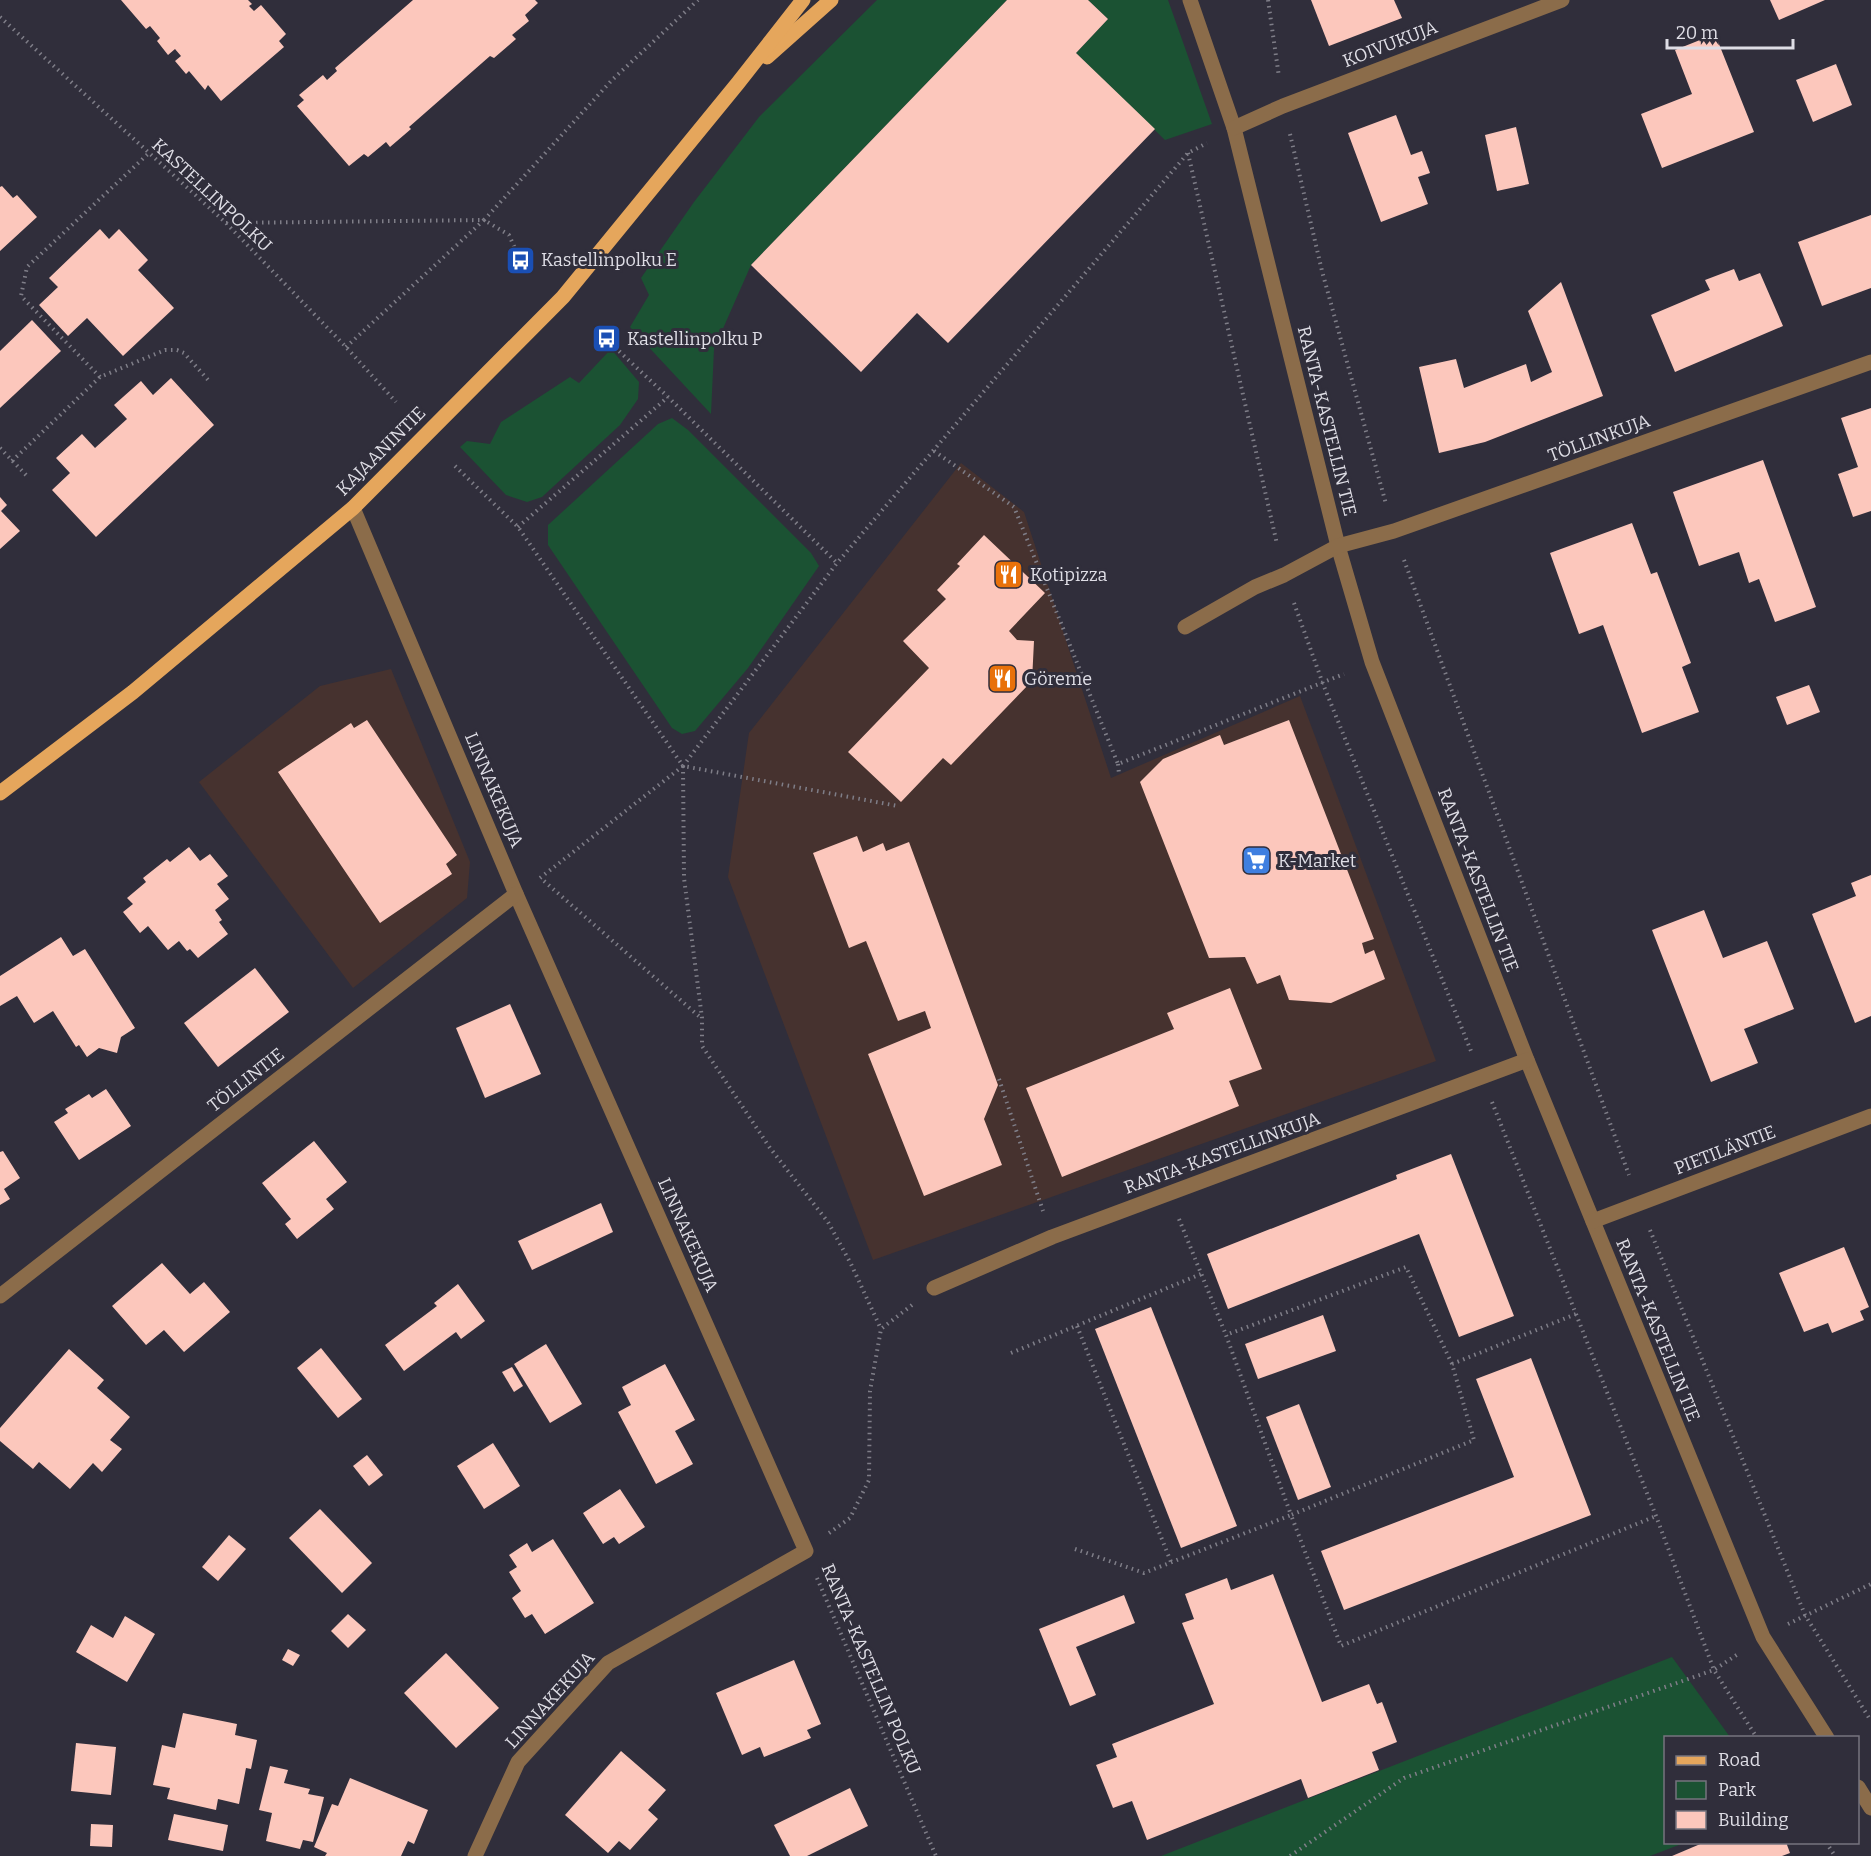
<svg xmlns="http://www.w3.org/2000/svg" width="1871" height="1856" font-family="Bitter,serif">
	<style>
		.commercial { fill: #46322f }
		.green { fill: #1b5233 }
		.building { fill: #fcc7bc }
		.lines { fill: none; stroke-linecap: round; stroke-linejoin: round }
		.path { stroke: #7f7e88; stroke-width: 4; stroke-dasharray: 1.5 4.5; stroke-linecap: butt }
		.minor { stroke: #8b6c4a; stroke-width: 15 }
		.major { stroke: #e5a65c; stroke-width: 15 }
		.labels { text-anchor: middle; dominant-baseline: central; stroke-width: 6; stroke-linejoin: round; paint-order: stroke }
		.street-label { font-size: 18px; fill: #dedde5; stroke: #302e3b }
		.poi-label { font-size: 18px; fill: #dedde5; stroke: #302e3b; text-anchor: start }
	</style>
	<rect width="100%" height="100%" fill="#302e3b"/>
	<g class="commercial">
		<path d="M 961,463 L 1024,512 L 1111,778 L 1300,696 L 1436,1061 L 873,1260 L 728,877 L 749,733 Z"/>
		<path d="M 391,669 L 470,862 L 467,898 L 353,988 L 199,782 L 320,686 Z"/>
	</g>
	<g class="green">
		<path d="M 877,0 L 1007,0 L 751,265 L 714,349 L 711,414 L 630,327 L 649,295 L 641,278 L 694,202 L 759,117 Z"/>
		<path d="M 1088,0 L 1168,0 L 1212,124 L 1165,140 L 1076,53 L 1108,19 Z"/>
		<path d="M 611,349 L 639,382 L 638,399 L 620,425 L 542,497 L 527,502 L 506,495 L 460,447 L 467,441 L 490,444 L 501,422 L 570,377 L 579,383 Z"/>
		<path d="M 672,418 L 688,430 L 811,553 L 819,566 L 748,668 L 695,731 L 682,734 L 672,728 L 548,545 L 548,525 L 658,424 Z"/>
		<path d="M 1672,1657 L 1730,1737 L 1666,1738 L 1666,1842 L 1684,1843 L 1650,1856 L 1161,1856 Z"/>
	</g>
	<g class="building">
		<path d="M 121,0 L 248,0 L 252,4 L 249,6 L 254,11 L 261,5 L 286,34 L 279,41 L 284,47 L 221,101 L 208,85 L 205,90 L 189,71 L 186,74 L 175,61 L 181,56 L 175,49 L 168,55 L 157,41 L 160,38 L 150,26 L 146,29 Z"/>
		<path d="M 413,0 L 535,0 L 538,3 L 525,15 L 529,21 L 512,35 L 516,39 L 494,58 L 490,56 L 409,127 L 411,129 L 390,147 L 386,142 L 368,157 L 364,154 L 349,166 L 297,106 L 304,100 L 299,95 L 323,75 L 327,80 L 337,71 L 335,68 Z"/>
		<path d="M 1007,0 L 1088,0 L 1108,19 L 1076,53 L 1155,129 L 948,343 L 917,313 L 861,372 L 751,265 Z"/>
		<path d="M 1311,0 L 1394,0 L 1402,18 L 1329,46 Z"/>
		<path d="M 1770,0 L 1825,0 L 1779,20 Z"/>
		<path d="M 1715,34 L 1754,132 L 1662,168 L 1641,114 L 1692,94 L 1675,50 Z"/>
		<path d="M 1836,64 L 1852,105 L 1813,122 L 1796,80 Z"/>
		<path d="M 1396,115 L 1411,155 L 1422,151 L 1430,173 L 1418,177 L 1428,204 L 1381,222 L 1348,133 Z"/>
		<path d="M 1516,127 L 1529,184 L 1497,191 L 1485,135 Z"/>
		<path d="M 2,186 L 13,198 L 17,195 L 37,217 L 0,251 L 0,187 Z"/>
		<path d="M 1871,215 L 1871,288 L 1822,306 L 1798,242 Z"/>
		<path d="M 100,229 L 109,239 L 119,229 L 148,260 L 138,270 L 174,308 L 123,356 L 87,318 L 68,336 L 39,305 L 58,287 L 49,278 Z"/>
		<path d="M 1734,269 L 1739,281 L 1760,273 L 1783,326 L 1675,372 L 1651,315 L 1710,290 L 1705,280 Z"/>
		<path d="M 1561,282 L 1603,396 L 1485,442 L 1439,453 L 1419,367 L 1456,359 L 1464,388 L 1526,364 L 1531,382 L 1552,372 L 1528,311 Z"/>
		<path d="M 32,320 L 61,351 L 0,408 L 0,351 Z"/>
		<path d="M 171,378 L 214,425 L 96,537 L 52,490 L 70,473 L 56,458 L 82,434 L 95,448 L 127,419 L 114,405 L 141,381 L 153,395 Z"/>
		<path d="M 1871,408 L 1871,511 L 1853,517 L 1838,474 L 1858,467 L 1841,418 Z"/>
		<path d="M 1763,460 L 1816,607 L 1775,622 L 1759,579 L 1749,583 L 1739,552 L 1699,566 L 1673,492 Z"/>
		<path d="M 0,497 L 7,505 L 1,511 L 20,531 L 0,549 Z"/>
		<path d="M 1632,523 L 1651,574 L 1657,572 L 1691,663 L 1682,667 L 1699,712 L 1642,733 L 1603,625 L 1579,634 L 1550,553 Z"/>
		<path d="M 984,535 L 1045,593 L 1009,631 L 1017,640 L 1034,641 L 1032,681 L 951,765 L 943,758 L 901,802 L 848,752 L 929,668 L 903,641 L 946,599 L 937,590 L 960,566 L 957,564 Z"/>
		<path d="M 1809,685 L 1820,712 L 1787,725 L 1776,697 Z"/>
		<path d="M 367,720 L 457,855 L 446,864 L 452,874 L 380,923 L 278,772 L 351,723 L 354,728 Z"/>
		<path d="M 1289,720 L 1374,939 L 1362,943 L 1365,954 L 1374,950 L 1385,979 L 1331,1003 L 1289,1000 L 1280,975 L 1257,984 L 1245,957 L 1209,958 L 1140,782 L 1163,759 L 1220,735 L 1224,745 Z"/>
		<path d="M 857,836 L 863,852 L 883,843 L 886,851 L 909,842 L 998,1085 L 984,1119 L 1002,1165 L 924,1196 L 868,1054 L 931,1028 L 925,1011 L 898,1021 L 866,941 L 849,948 L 813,853 Z"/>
		<path d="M 189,847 L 200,861 L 210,854 L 228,876 L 217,884 L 229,899 L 215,910 L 222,920 L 219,922 L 228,934 L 198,958 L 190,949 L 187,951 L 179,941 L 168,950 L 148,926 L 140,933 L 123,912 L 133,904 L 127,898 L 146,882 L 143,878 L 167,859 L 170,862 Z"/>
		<path d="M 1871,875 L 1871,1016 L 1855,1023 L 1812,914 L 1856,896 L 1851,883 Z"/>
		<path d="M 1704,910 L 1723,958 L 1767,941 L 1794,1009 L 1744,1029 L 1758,1063 L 1711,1082 L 1652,930 Z"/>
		<path d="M 61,937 L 73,956 L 85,949 L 135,1028 L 121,1037 L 117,1053 L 99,1048 L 87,1057 L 79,1045 L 76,1047 L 53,1011 L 34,1023 L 17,996 L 0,1006 L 0,976 Z"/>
		<path d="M 255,968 L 289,1012 L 218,1067 L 184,1023 Z"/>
		<path d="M 1230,988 L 1262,1069 L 1229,1081 L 1239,1106 L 1062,1177 L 1026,1088 L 1174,1029 L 1167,1013 Z"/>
		<path d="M 510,1004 L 541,1074 L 485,1098 L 456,1028 Z"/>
		<path d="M 106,1089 L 131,1126 L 79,1160 L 54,1122 L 68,1113 L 65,1109 L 89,1094 L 92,1098 Z"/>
		<path d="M 314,1141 L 347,1182 L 326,1199 L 334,1209 L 297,1239 L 285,1224 L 291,1219 L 262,1183 Z"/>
		<path d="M 3,1151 L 20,1178 L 4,1189 L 10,1199 L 0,1205 L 0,1152 Z"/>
		<path d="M 1451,1154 L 1514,1316 L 1459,1337 L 1419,1234 L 1228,1309 L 1207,1254 L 1397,1179 L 1396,1175 Z"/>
		<path d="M 601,1203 L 613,1232 L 532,1270 L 518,1241 Z"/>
		<path d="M 1844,1247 L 1869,1307 L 1860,1311 L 1864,1320 L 1832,1333 L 1828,1323 L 1804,1332 L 1779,1273 Z"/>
		<path d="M 162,1263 L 190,1294 L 204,1282 L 230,1312 L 184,1352 L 164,1330 L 146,1345 L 112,1306 Z"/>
		<path d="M 458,1284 L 485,1321 L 461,1339 L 456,1332 L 404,1371 L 385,1345 L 437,1306 L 434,1303 Z"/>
		<path d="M 1151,1307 L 1237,1526 L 1181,1548 L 1095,1329 Z"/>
		<path d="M 1323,1315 L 1336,1351 L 1258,1379 L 1245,1344 Z"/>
		<path d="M 546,1344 L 582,1404 L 550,1423 L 514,1364 Z"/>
		<path d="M 321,1348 L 362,1399 L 338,1418 L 297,1368 Z"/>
		<path d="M 69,1349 L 104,1380 L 97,1388 L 130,1417 L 110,1440 L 122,1449 L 102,1472 L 93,1463 L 70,1489 L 39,1462 L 33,1469 L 0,1441 L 0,1428 Z"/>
		<path d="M 1531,1358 L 1591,1515 L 1344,1610 L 1321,1551 L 1514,1477 L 1476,1379 Z"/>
		<path d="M 665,1364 L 695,1420 L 675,1431 L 693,1464 L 656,1484 L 618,1412 L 631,1405 L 622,1387 Z"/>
		<path d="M 512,1367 L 523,1386 L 514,1392 L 502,1372 Z"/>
		<path d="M 1299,1404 L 1331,1487 L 1298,1500 L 1266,1417 Z"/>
		<path d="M 493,1443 L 520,1486 L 484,1509 L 457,1466 Z"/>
		<path d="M 367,1455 L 383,1475 L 369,1486 L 353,1466 Z"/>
		<path d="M 620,1489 L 645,1527 L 619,1544 L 614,1537 L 603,1544 L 583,1513 Z"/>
		<path d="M 320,1509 L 372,1563 L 342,1593 L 289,1538 Z"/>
		<path d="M 229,1535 L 246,1549 L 218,1581 L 202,1567 Z"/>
		<path d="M 553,1539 L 594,1603 L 545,1634 L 532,1614 L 525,1618 L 512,1598 L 521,1591 L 509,1572 L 517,1567 L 509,1555 L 527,1543 L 532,1552 Z"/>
		<path d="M 1273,1574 L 1322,1702 L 1369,1684 L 1377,1704 L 1382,1702 L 1397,1742 L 1372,1752 L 1379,1770 L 1308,1798 L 1301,1779 L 1147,1840 L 1132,1801 L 1113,1808 L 1096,1765 L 1117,1757 L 1112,1744 L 1214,1704 L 1182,1623 L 1194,1619 L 1185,1594 L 1227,1578 L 1231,1590 Z"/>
		<path d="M 1124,1595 L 1135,1623 L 1076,1647 L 1096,1695 L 1070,1706 L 1039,1629 Z"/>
		<path d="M 348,1614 L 366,1630 L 348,1648 L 331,1631 Z"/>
		<path d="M 125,1616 L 155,1634 L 127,1682 L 76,1652 L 91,1625 L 113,1638 Z"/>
		<path d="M 288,1649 L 300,1655 L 293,1666 L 282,1660 Z"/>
		<path d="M 446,1653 L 499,1708 L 456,1748 L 404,1693 Z"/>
		<path d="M 794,1660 L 821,1724 L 807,1730 L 811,1738 L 764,1757 L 760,1747 L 742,1755 L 716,1693 Z"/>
		<path d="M 183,1713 L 237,1724 L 235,1735 L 257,1740 L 251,1769 L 246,1768 L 239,1804 L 218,1799 L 216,1810 L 167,1799 L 170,1788 L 153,1785 L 162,1745 L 175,1748 Z"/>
		<path d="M 76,1743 L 116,1747 L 111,1795 L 71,1791 Z"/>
		<path d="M 621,1751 L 666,1790 L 648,1810 L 658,1819 L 630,1850 L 619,1841 L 608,1853 L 565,1815 Z"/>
		<path d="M 270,1766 L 288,1770 L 284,1783 L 310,1789 L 308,1794 L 324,1797 L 313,1842 L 303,1840 L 300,1849 L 266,1841 L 272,1813 L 259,1810 Z"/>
		<path d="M 350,1778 L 428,1810 L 414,1844 L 408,1841 L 401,1856 L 325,1856 L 327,1853 L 314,1847 L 332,1804 L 338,1806 Z"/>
		<path d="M 850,1788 L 868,1826 L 807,1856 L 790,1856 L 774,1825 Z"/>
		<path d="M 174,1814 L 228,1825 L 223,1851 L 168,1840 Z"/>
		<path d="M 91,1824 L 113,1825 L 112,1847 L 90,1846 Z"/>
		<path d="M 1705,1842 L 1786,1842 L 1790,1853 L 1782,1856 L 1672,1856 Z"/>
	</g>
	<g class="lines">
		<g class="path">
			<path d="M 1268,0 L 1279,77"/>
			<path d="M 0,17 L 226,223 L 346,347 L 396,402"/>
			<path d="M 1290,134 L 1322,271 L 1386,504"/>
			<path d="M 1188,153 L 1277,544"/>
			<path d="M 226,223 L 484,220 L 612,80 L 698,0"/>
			<path d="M 606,339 L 668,397 L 837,563"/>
			<path d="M 346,347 L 484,220 L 509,235 L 520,260"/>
			<path d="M 100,377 L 21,296 L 27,267 L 149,153"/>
			<path d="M 0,448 L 27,476"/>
			<path d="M 934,451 L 1014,507 L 1118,764 L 1344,674"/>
			<path d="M 12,461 L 100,377 L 165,350 L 177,350 L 184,353 L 209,381"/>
			<path d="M 455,466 L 518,527 L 683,766 L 837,563 L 1188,153 L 1207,143"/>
			<path d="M 518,527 L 668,397"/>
			<path d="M 1404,560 L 1629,1175"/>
			<path d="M 1294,603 L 1323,684 L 1471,1051"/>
			<path d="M 1118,764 L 1119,774"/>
			<path d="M 683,766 L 684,878 L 702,1018 L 702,1046 L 770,1148 L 828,1222 L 851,1264 L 881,1329"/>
			<path d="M 540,878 L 683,766 L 898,806"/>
			<path d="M 544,881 L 701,1018"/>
			<path d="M 999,1079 L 1043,1211"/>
			<path d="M 1492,1102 L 1656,1516 L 1714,1670 L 1757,1738"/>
			<path d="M 1179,1219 L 1226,1335"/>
			<path d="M 1650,1230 L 1805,1615 L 1871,1721"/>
			<path d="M 1077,1326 L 1171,1562"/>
			<path d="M 1011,1353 L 1201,1274"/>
			<path d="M 1452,1364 L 1406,1267 L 1226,1335 L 1291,1515 L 1474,1440 L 1452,1364 L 1576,1314"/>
			<path d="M 829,1533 L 850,1518 L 869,1480 L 870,1391 L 881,1329 L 912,1305"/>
			<path d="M 1075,1549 L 1144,1573 L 1291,1515 L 1341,1646 L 1656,1516"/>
			<path d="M 817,1578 L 936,1856"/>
			<path d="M 1788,1624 L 1871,1584"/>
			<path d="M 1826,1842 L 1835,1856"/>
			<path d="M 1290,1856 L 1404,1778 L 1714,1670 L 1738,1654"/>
		</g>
		<g class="minor">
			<path d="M 1190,0 L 1234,128 L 1338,546 L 1372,662 L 1527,1060 L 1763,1637 L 1827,1738"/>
			<path d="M 1234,128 L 1283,106 L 1562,0"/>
			<path d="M 353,508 L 516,894 L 806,1551 L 608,1663 L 518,1762 L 475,1856"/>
			<path d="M 1185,627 L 1255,587 L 1284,575 L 1338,546 L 1394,531 L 1871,362"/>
			<path d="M 1593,1221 L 1871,1116"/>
			<path d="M 934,1288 L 1052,1237 L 1527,1060"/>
			<path d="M 0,1296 L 516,894"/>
			<path d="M 1858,1787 L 1871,1808"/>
		</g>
		<g class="major">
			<path d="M 767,57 L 831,0"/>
			<path d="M 0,793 L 133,692 L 353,508 L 563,297 L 738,83 L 803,0"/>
		</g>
	</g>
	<defs>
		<symbol id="bus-square" viewBox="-11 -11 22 22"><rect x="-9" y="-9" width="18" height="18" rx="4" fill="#1a4fb4" stroke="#302e3b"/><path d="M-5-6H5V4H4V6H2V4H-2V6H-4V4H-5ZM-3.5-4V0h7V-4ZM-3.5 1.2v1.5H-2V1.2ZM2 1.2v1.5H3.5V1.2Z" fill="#fff"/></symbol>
		<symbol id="restaurant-square" viewBox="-11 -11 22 22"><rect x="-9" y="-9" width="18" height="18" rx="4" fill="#e8710a" stroke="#302e3b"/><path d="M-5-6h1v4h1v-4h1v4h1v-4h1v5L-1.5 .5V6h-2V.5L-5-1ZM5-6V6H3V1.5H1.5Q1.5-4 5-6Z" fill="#fff"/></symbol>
		<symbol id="supermarket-square" viewBox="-11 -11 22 22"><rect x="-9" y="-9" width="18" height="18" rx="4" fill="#3f7fe0" stroke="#302e3b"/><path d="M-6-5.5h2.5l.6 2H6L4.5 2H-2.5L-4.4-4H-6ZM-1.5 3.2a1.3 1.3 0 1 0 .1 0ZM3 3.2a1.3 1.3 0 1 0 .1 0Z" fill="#fff"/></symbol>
	</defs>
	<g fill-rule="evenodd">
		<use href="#bus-square" x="504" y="244" width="33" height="33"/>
		<use href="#bus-square" x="590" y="322" width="33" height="33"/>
		<use href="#restaurant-square" x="992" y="558" width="33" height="33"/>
		<use href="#restaurant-square" x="986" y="662" width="33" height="33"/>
		<use href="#supermarket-square" x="1240" y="844" width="33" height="33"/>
	</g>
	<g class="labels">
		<g class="street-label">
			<text transform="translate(1390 44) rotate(-21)">KOIVUKUJA</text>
			<text transform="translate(212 195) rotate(43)">KASTELLINPOLKU</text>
			<text transform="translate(1327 421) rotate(76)">RANTA-KASTELLIN TIE</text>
			<text transform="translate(1599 438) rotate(-20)">TÖLLINKUJA</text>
			<text transform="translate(381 451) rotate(-45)">KAJAANINTIE</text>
			<text transform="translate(494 790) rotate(67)">LINNAKEKUJA</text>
			<text transform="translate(1478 880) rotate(69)">RANTA-KASTELLIN TIE</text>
			<text transform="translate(246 1080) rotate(-38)">TÖLLINTIE</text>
			<text transform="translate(1725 1150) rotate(-21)">PIETILÄNTIE</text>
			<text transform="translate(1222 1153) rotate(-20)">RANTA-KASTELLINKUJA</text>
			<text transform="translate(688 1235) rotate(66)">LINNAKEKUJA</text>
			<text transform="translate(1658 1330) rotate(68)">RANTA-KASTELLIN TIE</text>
			<text transform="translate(871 1669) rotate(67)">RANTA-KASTELLIN POLKU</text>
			<text transform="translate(550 1700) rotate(-48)">LINNAKEKUJA</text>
		</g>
		<g class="poi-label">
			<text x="541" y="260">Kastellinpolku E</text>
			<text x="627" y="339">Kastellinpolku P</text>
			<text x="1030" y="575">Kotipizza</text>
			<text x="1024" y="679">Göreme</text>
			<text x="1278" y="861">K-Market</text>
		</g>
	</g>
	<rect x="1664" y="1736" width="195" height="108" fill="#302e3b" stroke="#76747f" stroke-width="1.5"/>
	<rect x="1676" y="1756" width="30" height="9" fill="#e5a65c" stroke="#76747f" stroke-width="1.5"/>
	<text x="1718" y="1766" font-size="18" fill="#dedde5">Road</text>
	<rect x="1676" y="1781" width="30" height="18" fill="#1b5233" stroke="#76747f" stroke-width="1.5"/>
	<text x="1718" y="1796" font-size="18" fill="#dedde5">Park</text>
	<rect x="1676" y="1811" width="30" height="18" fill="#fcc7bc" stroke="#76747f" stroke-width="1.5"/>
	<text x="1718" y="1826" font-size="18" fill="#dedde5">Building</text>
	<path d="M1667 39v9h126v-9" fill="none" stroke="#dedde5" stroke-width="3"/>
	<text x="1676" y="39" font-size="18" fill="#dedde5" stroke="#302e3b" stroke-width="4.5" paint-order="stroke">20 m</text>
</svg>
